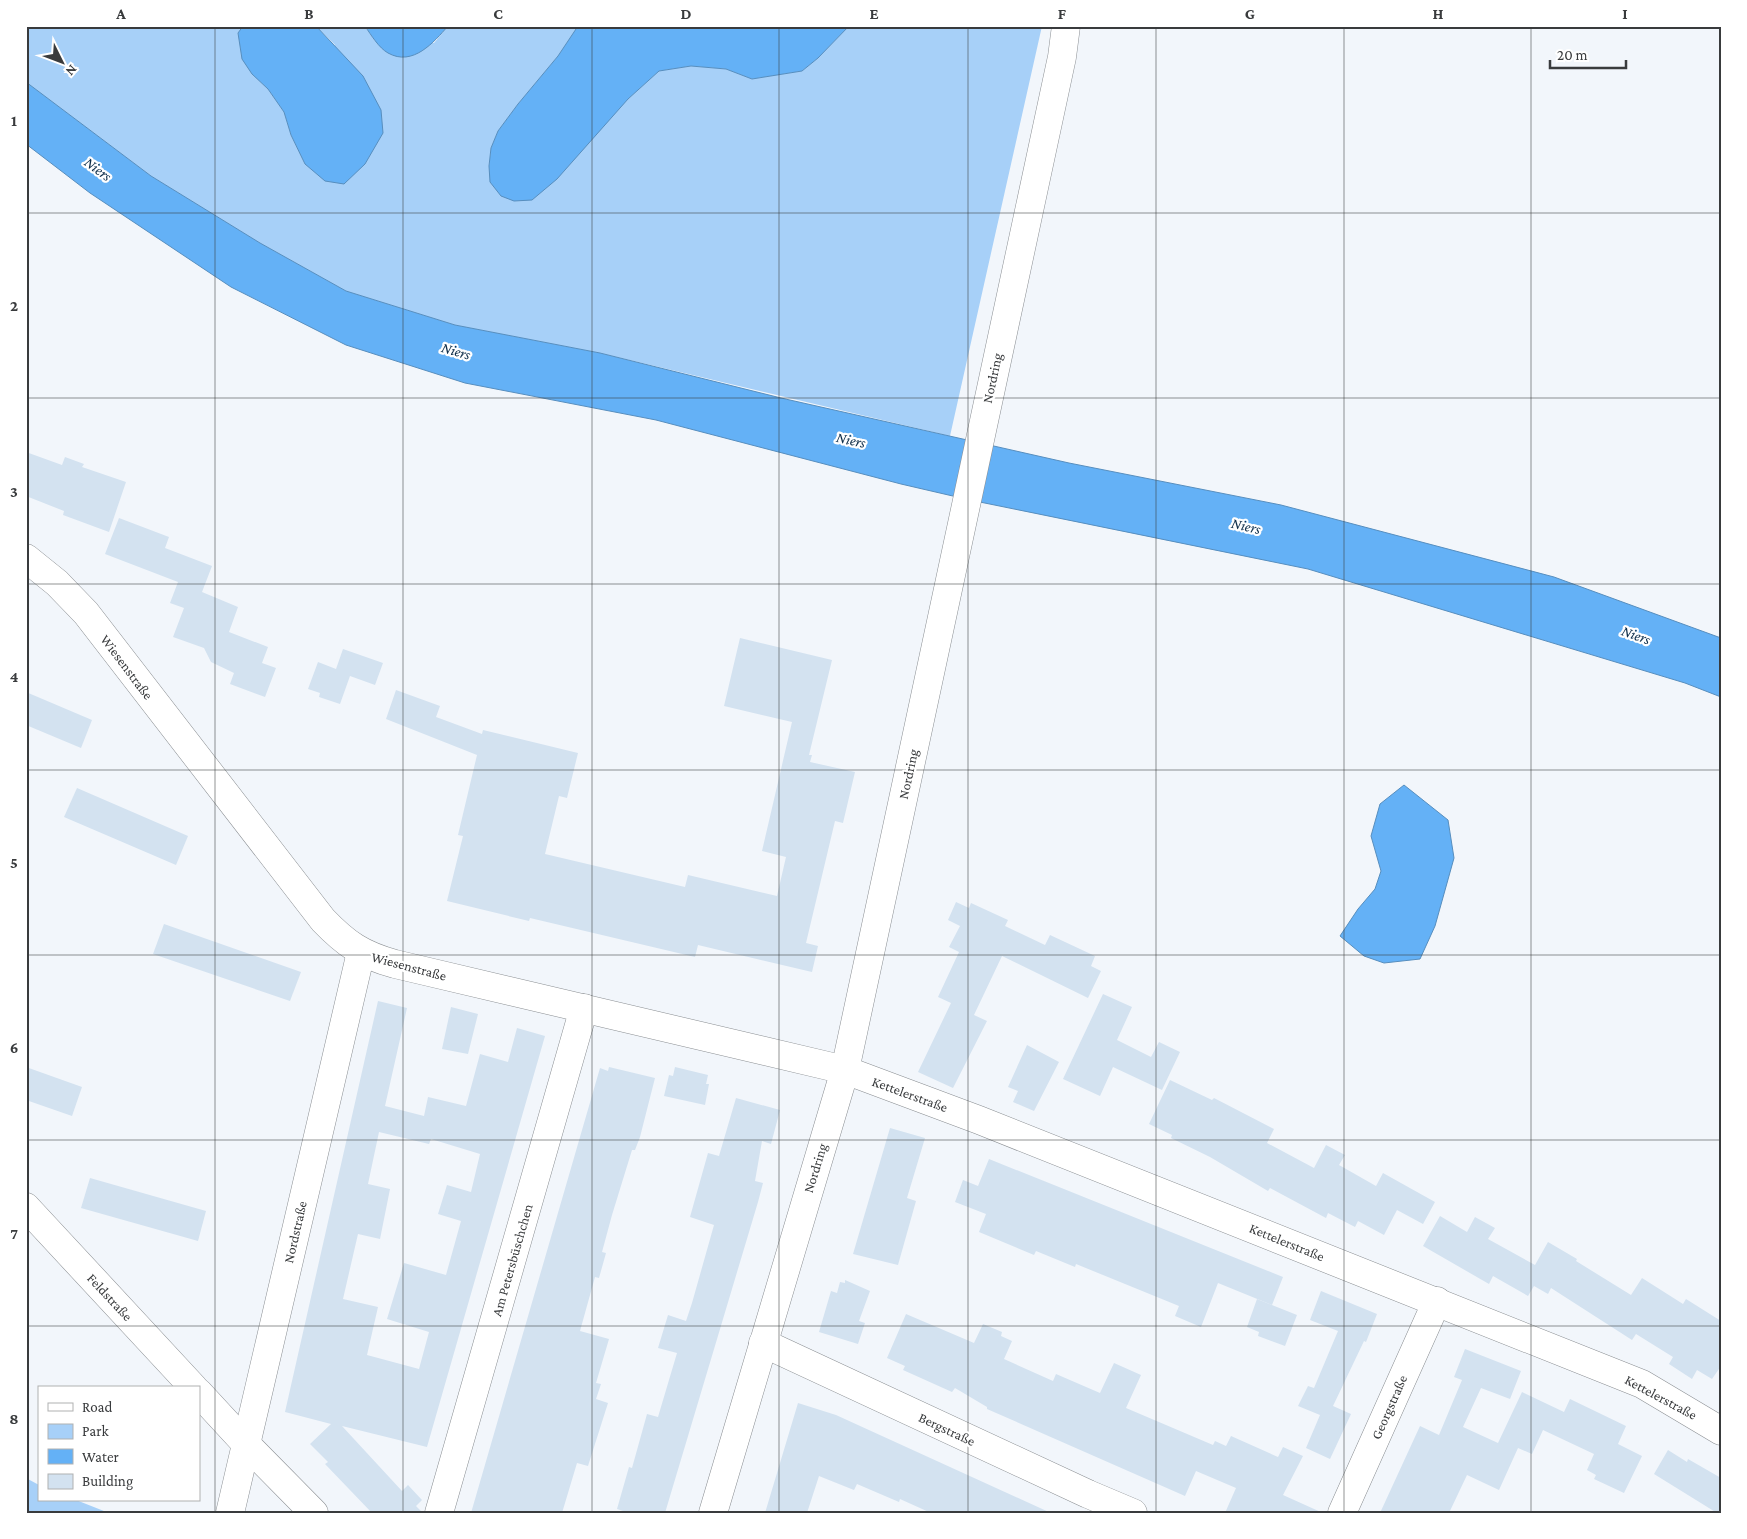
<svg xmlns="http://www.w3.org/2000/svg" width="1747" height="1539" font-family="'Crimson Pro',serif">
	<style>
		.green { fill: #a7d0f8 }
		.water { fill: #64b1f6; stroke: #578ebe }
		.building { fill: #d3e2f0; fill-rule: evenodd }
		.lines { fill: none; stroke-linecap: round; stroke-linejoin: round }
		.minor-casing { stroke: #8a8e92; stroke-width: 29 }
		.minor { stroke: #fff; stroke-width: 28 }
		.grid { fill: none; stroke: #393b3d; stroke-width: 1; stroke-opacity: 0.55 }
		.labels { text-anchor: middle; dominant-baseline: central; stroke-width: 4.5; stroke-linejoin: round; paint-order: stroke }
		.street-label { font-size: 14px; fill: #393b3d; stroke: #fff }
		.water-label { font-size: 15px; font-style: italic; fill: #0d2d49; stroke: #fff }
		.neatline { fill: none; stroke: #393b3d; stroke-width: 2 }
		.grid-label { font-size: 16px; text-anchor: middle; font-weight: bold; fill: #393b3d }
	</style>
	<rect width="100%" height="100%" fill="#f2f6fb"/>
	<g class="green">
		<path d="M 26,26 L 243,26 L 238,33 L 252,74 L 268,89 L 284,112 L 291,135 L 305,164 L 335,45 L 316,26 L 365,26 L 375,41 L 434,43 L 448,26 L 578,26 L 558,56 L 518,104 L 498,131 L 491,148 L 489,166 L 628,99 L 659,71 L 691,66 L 726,69 L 752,79 L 802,71 L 818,58 L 849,26 L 1042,26 L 950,436 L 600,353 L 455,325 L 346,291 L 260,243 L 151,176 L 26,82 Z"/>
		<path d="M 26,1478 L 39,1485 L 39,1500 L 76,1500 L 109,1513 L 26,1513 Z"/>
	</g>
	<g class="water">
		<path d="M 243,26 L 316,26 L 363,76 L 381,110 L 383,133 L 365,164 L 344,184 L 325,181 L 305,164 L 291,135 L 284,112 L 268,89 L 252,74 L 242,59 L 238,33 Z"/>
		<path d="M 365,26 L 448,26 C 434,42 413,67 388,53 C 379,48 371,35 365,26 Z"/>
		<path d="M 578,26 L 849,26 L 818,58 L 802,71 L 752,79 L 726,69 L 691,66 L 659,71 L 628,99 L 557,179 L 532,200 L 514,201 L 501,196 L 490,182 L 489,166 L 491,148 L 498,131 L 518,104 L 558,56 Z"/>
		<path d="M 26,82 L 151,176 L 260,243 L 346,291 L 455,325 L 600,353 L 781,398 L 1069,463 L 1281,505 L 1554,577 L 1721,638 L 1721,697 L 1685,683 L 1308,569 L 970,500 L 901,484 L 656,420 L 465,383 L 346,345 L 231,287 L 90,193 L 26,144 Z"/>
		<path d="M 1404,785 L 1448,820 L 1454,858 L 1435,926 L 1420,959 L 1384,963 L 1364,956 L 1340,936 L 1358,909 L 1375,889 L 1381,871 L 1371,836 L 1380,804 Z"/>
	</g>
	<g class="building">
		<path d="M 26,452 L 62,465 L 65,457 L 84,464 L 82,467 L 126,482 L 109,532 L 63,515 L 64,511 L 26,496 Z"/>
		<path d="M 119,518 L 169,537 L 165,548 L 212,566 L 202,592 L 238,607 L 229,632 L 268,647 L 262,663 L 276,668 L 265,697 L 230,684 L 234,673 L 211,662 L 204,648 L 173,637 L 184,608 L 170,603 L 178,582 L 105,554 Z"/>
		<path d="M 740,638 L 832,660 L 809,755 L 812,755 L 810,762 L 855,772 L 843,823 L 835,821 L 806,943 L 818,946 L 812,972 L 698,945 L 695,957 L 530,918 L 529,921 L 447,901 L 463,836 L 458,835 L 477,755 L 386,719 L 396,690 L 440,706 L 436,717 L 482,734 L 483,730 L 578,753 L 567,798 L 559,796 L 545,854 L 685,887 L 688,875 L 777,896 L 786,857 L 762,851 L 792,722 L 724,706 Z"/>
		<path d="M 343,649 L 383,663 L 375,685 L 350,676 L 340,704 L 319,697 L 320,693 L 308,689 L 318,662 L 336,669 Z"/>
		<path d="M 26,692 L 92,720 L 81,748 L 26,725 Z"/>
		<path d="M 77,788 L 188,836 L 176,865 L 64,817 Z"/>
		<path d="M 956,902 L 969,908 L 971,903 L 1008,920 L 1005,926 L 1045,945 L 1050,935 L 1095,956 L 1091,966 L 1101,971 L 1088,998 L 1002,956 L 974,1015 L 987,1021 L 953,1088 L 918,1072 L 951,1003 L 938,997 L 959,952 L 949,947 L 960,926 L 948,920 Z"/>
		<path d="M 164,924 L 301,972 L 290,1001 L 153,954 Z"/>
		<path d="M 1103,994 L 1132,1007 L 1117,1040 L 1151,1057 L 1159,1042 L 1180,1052 L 1162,1090 L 1113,1067 L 1100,1096 L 1063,1079 Z"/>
		<path d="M 378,1001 L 407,1008 L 385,1106 L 424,1116 L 428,1097 L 466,1106 L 480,1054 L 508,1062 L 517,1028 L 545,1036 L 427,1447 L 342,1426 L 402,1491 L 408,1485 L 422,1500 L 416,1506 L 423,1513 L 372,1513 L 325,1464 L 328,1462 L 310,1444 L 331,1424 L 285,1412 ZM 379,1132 L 429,1144 L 431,1139 L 480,1154 L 471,1192 L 447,1185 L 438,1214 L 461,1221 L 446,1275 L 404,1263 L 387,1319 L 429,1332 L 419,1369 L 367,1355 L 378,1307 L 343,1299 L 358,1234 L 380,1239 L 390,1189 L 368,1184 Z"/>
		<path d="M 451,1007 L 478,1014 L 468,1054 L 442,1049 Z"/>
		<path d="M 1027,1045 L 1059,1062 L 1034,1111 L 1013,1102 L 1018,1091 L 1008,1087 Z"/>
		<path d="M 26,1067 L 82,1087 L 72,1116 L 26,1100 Z"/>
		<path d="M 609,1067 L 655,1078 L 640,1137 L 635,1150 L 632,1150 L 612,1215 L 602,1252 L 606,1253 L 599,1278 L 595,1277 L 580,1331 L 609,1339 L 596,1383 L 601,1384 L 596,1399 L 608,1403 L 588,1466 L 577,1463 L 562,1513 L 471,1513 L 600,1068 L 608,1071 Z"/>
		<path d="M 675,1067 L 708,1075 L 706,1084 L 709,1084 L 705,1105 L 664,1096 L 669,1075 L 673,1076 Z"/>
		<path d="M 1170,1080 L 1212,1100 L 1214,1098 L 1274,1129 L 1267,1143 L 1314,1168 L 1326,1145 L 1345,1155 L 1339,1165 L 1376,1186 L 1383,1173 L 1435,1202 L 1423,1224 L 1397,1210 L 1384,1235 L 1358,1221 L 1355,1227 L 1328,1213 L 1326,1218 L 1270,1188 L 1268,1191 L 1210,1157 L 1171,1138 L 1172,1135 L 1149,1124 Z"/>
		<path d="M 736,1098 L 780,1110 L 771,1144 L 762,1141 L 755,1181 L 763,1183 L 758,1202 L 665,1513 L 629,1513 L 617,1509 L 629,1467 L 632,1468 L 647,1414 L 658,1417 L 677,1353 L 658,1348 L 668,1315 L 686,1321 L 692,1303 L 714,1225 L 690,1217 L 708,1153 L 719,1156 Z"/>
		<path d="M 890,1128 L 925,1138 L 907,1198 L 916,1201 L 898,1265 L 853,1254 Z"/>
		<path d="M 989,1159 L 1283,1277 L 1272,1305 L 1218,1283 L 1201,1327 L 1175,1316 L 1179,1306 L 1076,1264 L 1075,1267 L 1036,1251 L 1034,1255 L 979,1232 L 986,1214 L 955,1202 L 963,1180 L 978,1186 Z"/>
		<path d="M 90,1178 L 206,1211 L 198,1241 L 81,1208 Z"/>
		<path d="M 1440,1216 L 1467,1232 L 1475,1217 L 1495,1228 L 1488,1239 L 1535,1265 L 1548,1242 L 1577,1259 L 1576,1261 L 1631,1295 L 1642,1278 L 1683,1304 L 1686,1299 L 1721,1321 L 1721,1366 L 1712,1379 L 1697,1370 L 1692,1379 L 1669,1364 L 1673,1357 L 1636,1334 L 1632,1340 L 1551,1288 L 1548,1294 L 1534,1286 L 1528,1296 L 1493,1276 L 1489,1284 L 1423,1246 Z"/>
		<path d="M 845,1280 L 870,1291 L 859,1321 L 865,1323 L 858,1344 L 819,1332 L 831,1291 L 837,1293 L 840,1282 L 845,1283 Z"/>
		<path d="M 1321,1291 L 1377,1314 L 1366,1342 L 1364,1341 L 1333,1406 L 1351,1414 L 1330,1459 L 1306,1448 L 1320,1415 L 1298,1406 L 1308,1386 L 1314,1388 L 1338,1331 L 1310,1320 Z"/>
		<path d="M 1257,1299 L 1297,1315 L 1285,1346 L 1258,1336 L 1259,1332 L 1247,1327 Z"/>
		<path d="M 906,1314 L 974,1343 L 983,1324 L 1002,1332 L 1001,1336 L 1012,1341 L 1004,1359 L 1053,1381 L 1056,1374 L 1100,1393 L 1114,1363 L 1141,1375 L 1126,1408 L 1213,1445 L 1215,1441 L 1226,1446 L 1231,1436 L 1278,1457 L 1283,1447 L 1303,1456 L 1283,1495 L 1323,1513 L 1225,1513 L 1236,1488 L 1196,1471 L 1185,1496 L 987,1409 L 987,1407 L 955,1388 L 952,1392 L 903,1370 L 905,1366 L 887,1358 Z"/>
		<path d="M 1465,1349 L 1521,1371 L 1510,1399 L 1481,1388 L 1463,1427 L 1498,1443 L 1522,1392 L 1564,1412 L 1570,1399 L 1626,1426 L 1618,1444 L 1642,1456 L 1624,1493 L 1594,1479 L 1596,1475 L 1587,1470 L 1594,1454 L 1543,1430 L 1532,1454 L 1518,1448 L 1499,1490 L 1467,1475 L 1449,1513 L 1380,1513 L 1420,1426 L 1439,1435 L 1462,1380 L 1454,1377 Z"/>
		<path d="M 798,1403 L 836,1415 L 1051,1513 L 931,1513 L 900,1499 L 899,1502 L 857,1484 L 854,1490 L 819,1476 L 807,1513 L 765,1513 Z"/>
		<path d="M 1668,1450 L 1687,1462 L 1688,1459 L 1721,1478 L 1721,1513 L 1717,1513 L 1654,1474 Z"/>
	</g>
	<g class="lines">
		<defs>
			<g id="minor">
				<path d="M 26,558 L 57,583 L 86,613 L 323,920 C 346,944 362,955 395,964 L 845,1070 L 979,1120 L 1642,1384 L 1721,1431"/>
				<path d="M 26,1207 L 194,1388"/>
				<path d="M 763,1343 L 1088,1494 L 1133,1513"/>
				<path d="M 199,1393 L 246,1444 L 314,1513"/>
				<path d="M 230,1513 L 361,952"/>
				<path d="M 439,1513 L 584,1008"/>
				<path d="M 713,1513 L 845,1070 L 1062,57 L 1066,26"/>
				<path d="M 1342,1513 L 1437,1301"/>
			</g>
		</defs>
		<use href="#minor" class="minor-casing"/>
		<use href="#minor" class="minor"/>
	</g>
	<path class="grid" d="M 215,26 L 215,1513M 403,26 L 403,1513M 592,26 L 592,1513M 779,26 L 779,1513M 968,26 L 968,1513M 1156,26 L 1156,1513M 1344,26 L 1344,1513M 1531,26 L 1531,1513M 26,213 L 1721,213M 26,398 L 1721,398M 26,584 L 1721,584M 26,770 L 1721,770M 26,955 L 1721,955M 26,1140 L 1721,1140M 26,1326 L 1721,1326"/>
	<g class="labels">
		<g class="street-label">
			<text transform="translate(992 378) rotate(-78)">Nordring</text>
			<text transform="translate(127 667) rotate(53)">Wiesenstraße</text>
			<text transform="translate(908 774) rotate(-78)">Nordring</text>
			<text transform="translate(409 966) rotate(15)">Wiesenstraße</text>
			<text transform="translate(910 1094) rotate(20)">Kettelerstraße</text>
			<text transform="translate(815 1168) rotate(-73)">Nordring</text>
			<text transform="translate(295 1232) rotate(-77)">Nordstraße</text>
			<text transform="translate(1287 1242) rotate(22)">Kettelerstraße</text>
			<text transform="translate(512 1260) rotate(-74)">Am Petersbüschchen</text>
			<text transform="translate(110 1297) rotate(47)">Feldstraße</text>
			<text transform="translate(1661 1397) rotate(28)">Kettelerstraße</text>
			<text transform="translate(1389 1407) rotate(-66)">Georgstraße</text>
			<text transform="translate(947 1429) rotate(25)">Bergstraße</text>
		</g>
		<g class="water-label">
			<text transform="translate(98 169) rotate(37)">Niers</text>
			<text transform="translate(456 351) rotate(16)">Niers</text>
			<text transform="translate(851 440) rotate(12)">Niers</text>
			<text transform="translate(1246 526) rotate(13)">Niers</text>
			<text transform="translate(1636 635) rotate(20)">Niers</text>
		</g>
	</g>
	<rect width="1747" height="1539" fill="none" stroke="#ffffff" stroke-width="55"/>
	<rect x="38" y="1386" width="162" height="115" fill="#ffffff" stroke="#b0b1b1"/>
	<rect x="48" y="1403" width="25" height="8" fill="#ffffff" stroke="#b0b1b1"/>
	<text x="82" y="1412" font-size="15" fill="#393b3d">Road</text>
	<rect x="48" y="1424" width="25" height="15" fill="#a7d0f8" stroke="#b0b1b1"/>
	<text x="82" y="1436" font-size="15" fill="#393b3d">Park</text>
	<rect x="48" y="1449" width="25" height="15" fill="#64b1f6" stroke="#b0b1b1"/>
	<text x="82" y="1462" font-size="15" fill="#393b3d">Water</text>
	<rect x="48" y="1474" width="25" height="15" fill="#d3e2f0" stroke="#b0b1b1"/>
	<text x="82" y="1486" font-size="15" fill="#393b3d">Building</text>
	<g transform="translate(62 62) rotate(132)" stroke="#ffffff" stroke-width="4" paint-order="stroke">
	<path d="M0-4L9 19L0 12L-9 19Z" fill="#393b3d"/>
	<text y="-8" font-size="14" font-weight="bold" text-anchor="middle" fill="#393b3d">N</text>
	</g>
	<path d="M1550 60v8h76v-8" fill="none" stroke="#393b3d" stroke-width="2.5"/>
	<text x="1557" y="60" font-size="15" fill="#393b3d" stroke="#ffffff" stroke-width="4" paint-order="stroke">20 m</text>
	<rect x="28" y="28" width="1692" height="1484" class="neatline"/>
	<g class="grid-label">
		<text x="121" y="19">A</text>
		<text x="309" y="19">B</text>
		<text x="498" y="19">C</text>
		<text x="686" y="19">D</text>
		<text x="874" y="19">E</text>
		<text x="1062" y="19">F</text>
		<text x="1250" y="19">G</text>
		<text x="1438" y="19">H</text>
		<text x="1625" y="19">I</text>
		<text x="14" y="126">1</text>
		<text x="14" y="311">2</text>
		<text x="14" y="497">3</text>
		<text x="14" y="682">4</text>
		<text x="14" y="868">5</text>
		<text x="14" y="1053">6</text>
		<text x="14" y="1239">7</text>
		<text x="14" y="1424">8</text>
	</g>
</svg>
